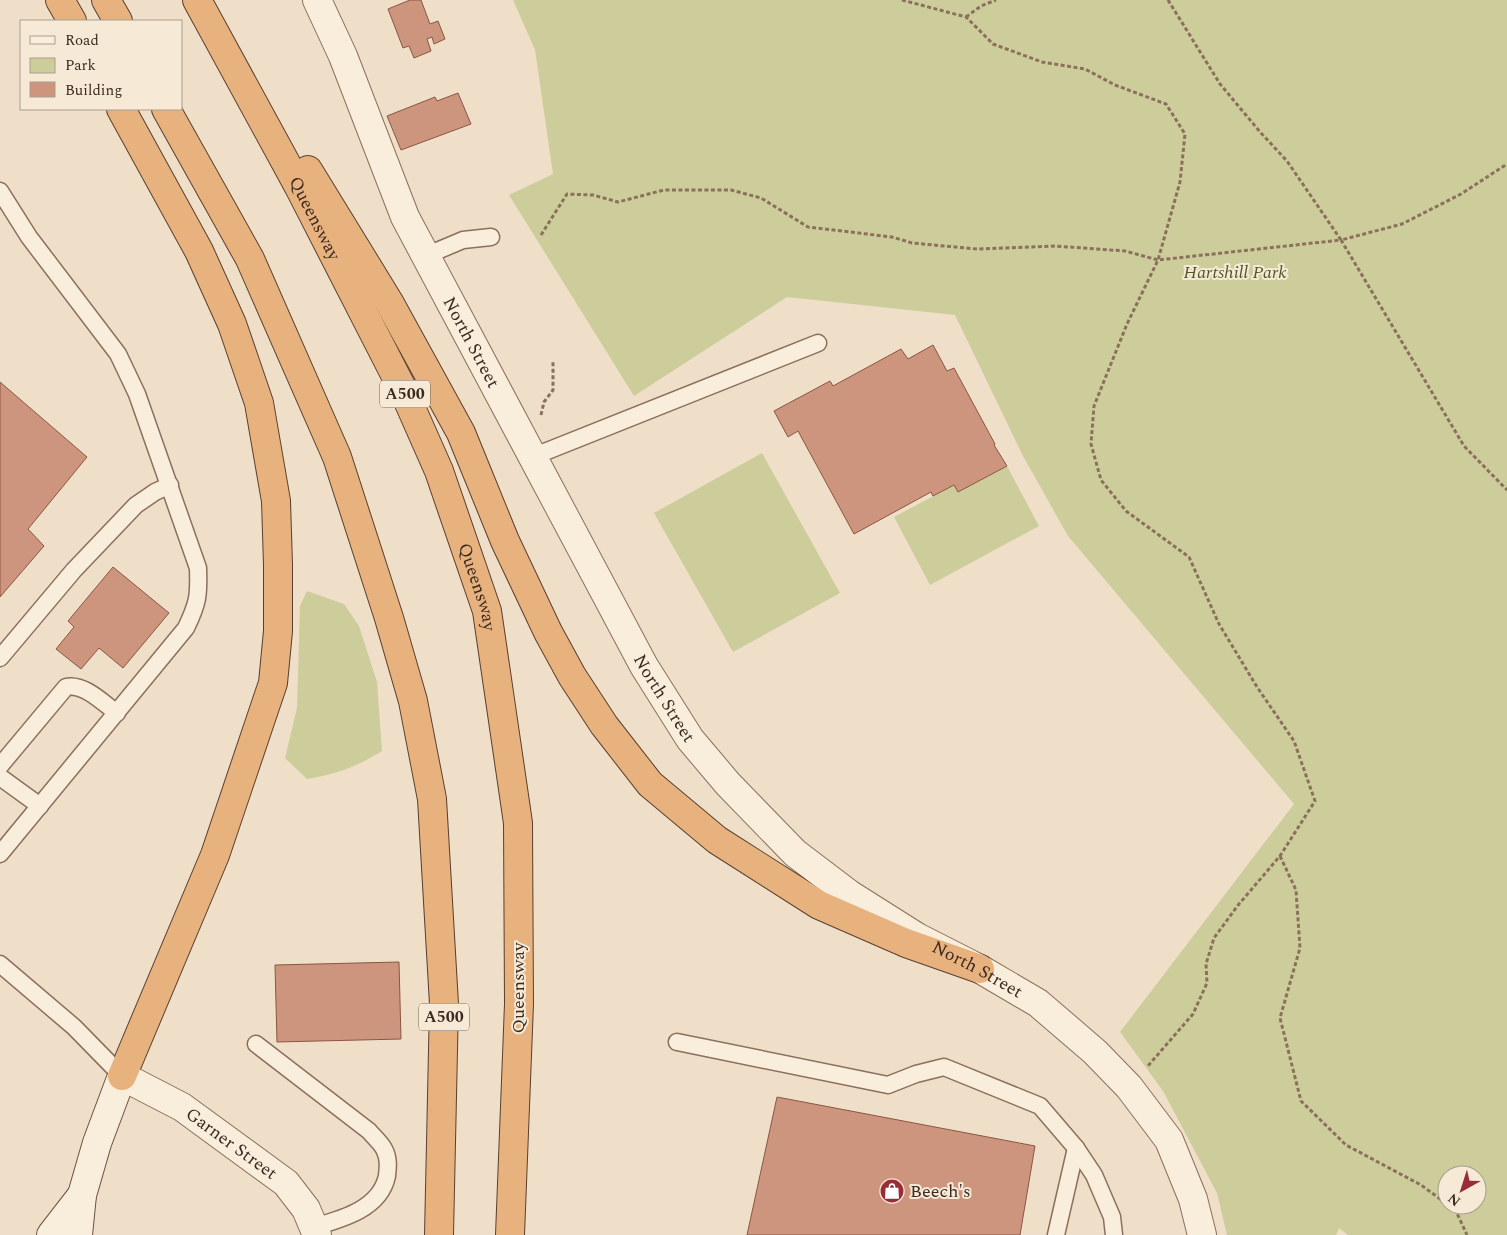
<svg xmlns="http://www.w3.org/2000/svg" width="1507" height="1235" font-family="Spectral,serif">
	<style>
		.green { fill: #cdcd9b; fill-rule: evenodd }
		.building { fill: #cd957e; stroke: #8a5642 }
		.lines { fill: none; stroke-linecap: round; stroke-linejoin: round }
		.service-casing { stroke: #8b705c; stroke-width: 19 }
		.minor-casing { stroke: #8b705c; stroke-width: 30 }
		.tertiary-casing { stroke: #8b705c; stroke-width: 30 }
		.secondary-casing { stroke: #6d513f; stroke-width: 30 }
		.trunk-casing { stroke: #593f30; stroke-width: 30 }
		.path { stroke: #8b705c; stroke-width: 3; stroke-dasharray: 4 2.5; stroke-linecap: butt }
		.service { stroke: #f9eddb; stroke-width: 16 }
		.minor { stroke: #f9eddb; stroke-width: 28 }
		.tertiary { stroke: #f9eddb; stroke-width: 28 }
		.secondary { stroke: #f9eddb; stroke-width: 28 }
		.trunk { stroke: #e7b27d; stroke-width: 28 }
		.labels { text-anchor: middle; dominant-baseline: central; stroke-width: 4; stroke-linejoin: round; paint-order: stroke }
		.shield { fill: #f6ead7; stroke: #736457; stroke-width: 1 }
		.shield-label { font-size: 16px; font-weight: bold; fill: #3b2a20 }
		.street-label { font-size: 18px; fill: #3b2a20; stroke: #f6ead7 }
		.park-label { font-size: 18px; font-style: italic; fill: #515827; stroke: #f6ead7 }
		.poi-label { font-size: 18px; fill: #3b2a20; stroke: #f6ead7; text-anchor: start }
	</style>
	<rect width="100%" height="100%" fill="#efdfc8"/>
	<g class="green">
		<path d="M 513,0 L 1507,0 L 1507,1235 L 1348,1235 L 1339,1228 L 1336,1235 L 1227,1235 L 1217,1193 L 1163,1091 L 1120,1032 L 1294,804 L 1068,536 L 1023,456 L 955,315 L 787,297 L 634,396 L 509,195 L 553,174 L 535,50 ZM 1447,1175 L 1477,1175 L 1477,1205 L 1447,1205 Z"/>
		<path d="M 762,453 L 840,593 L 733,652 L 654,513 Z"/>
		<path d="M 1007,466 L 1039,526 L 930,585 L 894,517 L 954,485 L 958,492 Z"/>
		<path d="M 307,591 L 344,604 L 359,626 L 377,682 L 382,751 C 356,767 337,774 307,779 L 285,758 L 297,708 L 300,606 Z"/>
	</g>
	<g class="building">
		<path d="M 410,0 L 421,0 L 430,24 L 438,21 L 445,39 L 434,44 L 432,37 L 427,39 L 431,51 L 414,58 L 409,46 L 403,48 L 388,9 Z"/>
		<path d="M 458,93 L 471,124 L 401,150 L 387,116 L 435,97 L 437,101 Z"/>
		<path d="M 933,345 L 947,371 L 954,368 L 995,444 L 994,445 L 1007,466 L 958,492 L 954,485 L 933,496 L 931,492 L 854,534 L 798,431 L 788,437 L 774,411 L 830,381 L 833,386 L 901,349 L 908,359 Z"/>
		<path d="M 0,382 L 87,457 L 28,529 L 44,546 L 0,597 Z"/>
		<path d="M 113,567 L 169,613 L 123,668 L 99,648 L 81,669 L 56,649 L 74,627 L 68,621 Z"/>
		<path d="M 399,962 L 401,1039 L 277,1042 L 275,965 Z"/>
		<path d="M 777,1097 L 1035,1146 L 1020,1235 L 747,1235 Z"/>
	</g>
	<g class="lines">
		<defs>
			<g id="service">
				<path d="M 0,191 L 29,237 L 118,354 L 137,394 L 198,568 C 199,596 198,603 186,628 L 0,854"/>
				<path d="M 425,256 L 463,240 L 491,237"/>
				<path d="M 532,457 L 818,343"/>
				<path d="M 0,658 L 74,570 L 136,505 L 155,492 L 170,485"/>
				<path d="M 0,766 L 66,687 C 84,683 103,703 117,713"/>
				<path d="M 0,777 L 40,806"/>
				<path d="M 0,964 L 74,1027 L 122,1076"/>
				<path d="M 677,1042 L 888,1085 L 916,1074 L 944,1067 L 1040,1106 L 1076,1148 L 1094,1175 L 1112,1217 L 1114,1235"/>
				<path d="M 256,1044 L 369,1131 C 374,1137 381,1143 384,1149 C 389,1158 388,1167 387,1176 C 380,1209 342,1219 314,1227"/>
				<path d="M 1056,1235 L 1076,1148"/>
			</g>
			<g id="minor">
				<path id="s1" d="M 122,1076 L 182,1107 L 286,1183 L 306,1209 L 317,1235"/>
			</g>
			<g id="tertiary">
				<path id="s2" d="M 317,0 L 343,56 L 405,217 L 644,666 L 690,739 L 728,784 L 795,853 L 849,894 L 917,937 L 980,969 L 1038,1003 L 1095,1052 L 1129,1087 L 1169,1140 L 1193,1199 L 1202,1235"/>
			</g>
			<g id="secondary">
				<path d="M 51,1235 L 82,1195"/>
				<path d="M 78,1235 L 82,1195 L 97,1143 L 122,1076"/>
			</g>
			<g id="trunk">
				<path d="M 60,0 L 72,21"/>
				<path d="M 106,0 L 118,21"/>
				<path id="s3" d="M 197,0 L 299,187 L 405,394 L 439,471 L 487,611 L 518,823 L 519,1004 L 510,1235"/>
				<path d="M 121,109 L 199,251 L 232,324 L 259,403 L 276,501 L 278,565 L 278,631 L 273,683 L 215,855 L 122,1076"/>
				<path d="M 166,109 L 250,259 L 337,457 L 389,618 L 413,701 L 432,799 L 444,1004 L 439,1235"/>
				<path d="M 308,170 L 389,302 L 461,433 L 505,541 L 548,632 L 572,676 L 604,725 L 650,784 L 717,840 L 819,905 L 906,943 L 980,969"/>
			</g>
		</defs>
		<use href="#service" class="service-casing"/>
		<use href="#minor" class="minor-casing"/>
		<use href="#tertiary" class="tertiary-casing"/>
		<use href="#secondary" class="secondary-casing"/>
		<use href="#trunk" class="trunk-casing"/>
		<g class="path">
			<path d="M 902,0 L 966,17 L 993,44 L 1042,62 L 1085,69 L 1115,85 L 1166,104 L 1185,134 L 1180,182 L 1158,260 L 1127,324 L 1094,406 L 1091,444 L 1101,480 L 1126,511 L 1189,557 L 1219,624 L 1257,687 L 1294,741 L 1315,801 L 1280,856 L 1239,904 L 1214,938 L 1206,964 L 1207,983 L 1193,1014 L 1147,1067"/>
			<path d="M 1168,0 L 1220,84 L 1261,133 L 1287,161 L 1341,240 L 1402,224 L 1461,194 L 1507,164"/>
			<path d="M 966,17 L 981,6 L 996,0"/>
			<path d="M 541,235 L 567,194 L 593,195 L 618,202 L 664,190 L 731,190 L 761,198 L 808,227 L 892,237 L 912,243 L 977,249 L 1055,246 L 1125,251 L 1158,260 L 1341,240 L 1464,446 L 1507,490"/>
			<path d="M 541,415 L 544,402 L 553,390 L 553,361"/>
			<path d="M 1280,856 L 1296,890 L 1300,948 L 1280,1018 L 1301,1101 L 1346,1145 L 1421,1185 L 1447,1204"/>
			<path d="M 1449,1205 L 1455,1209 L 1467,1235"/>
		</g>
		<use href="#service" class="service"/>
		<use href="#minor" class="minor"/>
		<use href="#tertiary" class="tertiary"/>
		<use href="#secondary" class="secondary"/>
		<use href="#trunk" class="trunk"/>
	</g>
	<defs>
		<symbol id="shop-disc" viewBox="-11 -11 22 22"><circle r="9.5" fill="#9a2c3a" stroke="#f6ead7"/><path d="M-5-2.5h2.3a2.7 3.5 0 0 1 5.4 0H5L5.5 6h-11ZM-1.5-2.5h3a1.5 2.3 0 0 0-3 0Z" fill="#fff"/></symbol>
	</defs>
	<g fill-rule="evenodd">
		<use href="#shop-disc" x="878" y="1177" width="28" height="28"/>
	</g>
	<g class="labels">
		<g class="shield">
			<rect x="380" y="380.5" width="50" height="27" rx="4"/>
			<rect x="419" y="1003.5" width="50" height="27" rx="4"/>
		</g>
		<g class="shield-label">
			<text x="405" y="394">A500</text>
			<text x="444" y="1017">A500</text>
		</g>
		<g class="street-label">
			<text stroke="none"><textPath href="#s3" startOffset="248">Queensway</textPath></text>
			<text stroke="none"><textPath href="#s2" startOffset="376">North Street</textPath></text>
			<text stroke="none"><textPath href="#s3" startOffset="652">Queensway</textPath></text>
			<text stroke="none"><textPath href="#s2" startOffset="781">North Street</textPath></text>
			<text stroke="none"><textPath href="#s2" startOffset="1201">North Street</textPath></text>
			<text transform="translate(518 988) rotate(-90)">Queensway</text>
			<text stroke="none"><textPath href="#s1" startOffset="129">Garner Street</textPath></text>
		</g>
		<g class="park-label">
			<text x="1235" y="272">Hartshill Park</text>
		</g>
		<g class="poi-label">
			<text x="910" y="1191">Beech's</text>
		</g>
	</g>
	<rect x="20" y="20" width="162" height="90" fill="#f6ead7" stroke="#ab9d8e"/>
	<rect x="30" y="36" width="25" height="8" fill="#f9eddb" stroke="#ab9d8e"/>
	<text x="65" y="45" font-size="15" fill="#3b2a20">Road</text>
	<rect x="30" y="58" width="25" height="15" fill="#cdcd9b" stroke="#ab9d8e"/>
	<text x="65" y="70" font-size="15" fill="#3b2a20">Park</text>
	<rect x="30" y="82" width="25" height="15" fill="#cd957e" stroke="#ab9d8e"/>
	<text x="65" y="95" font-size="15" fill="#3b2a20">Building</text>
	<g transform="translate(1462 1190) rotate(219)"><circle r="24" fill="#f6ead7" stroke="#ab9d8e"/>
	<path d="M0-4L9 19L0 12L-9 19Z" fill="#9a2c3a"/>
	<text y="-8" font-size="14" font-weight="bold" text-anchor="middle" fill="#3b2a20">N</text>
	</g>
</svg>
